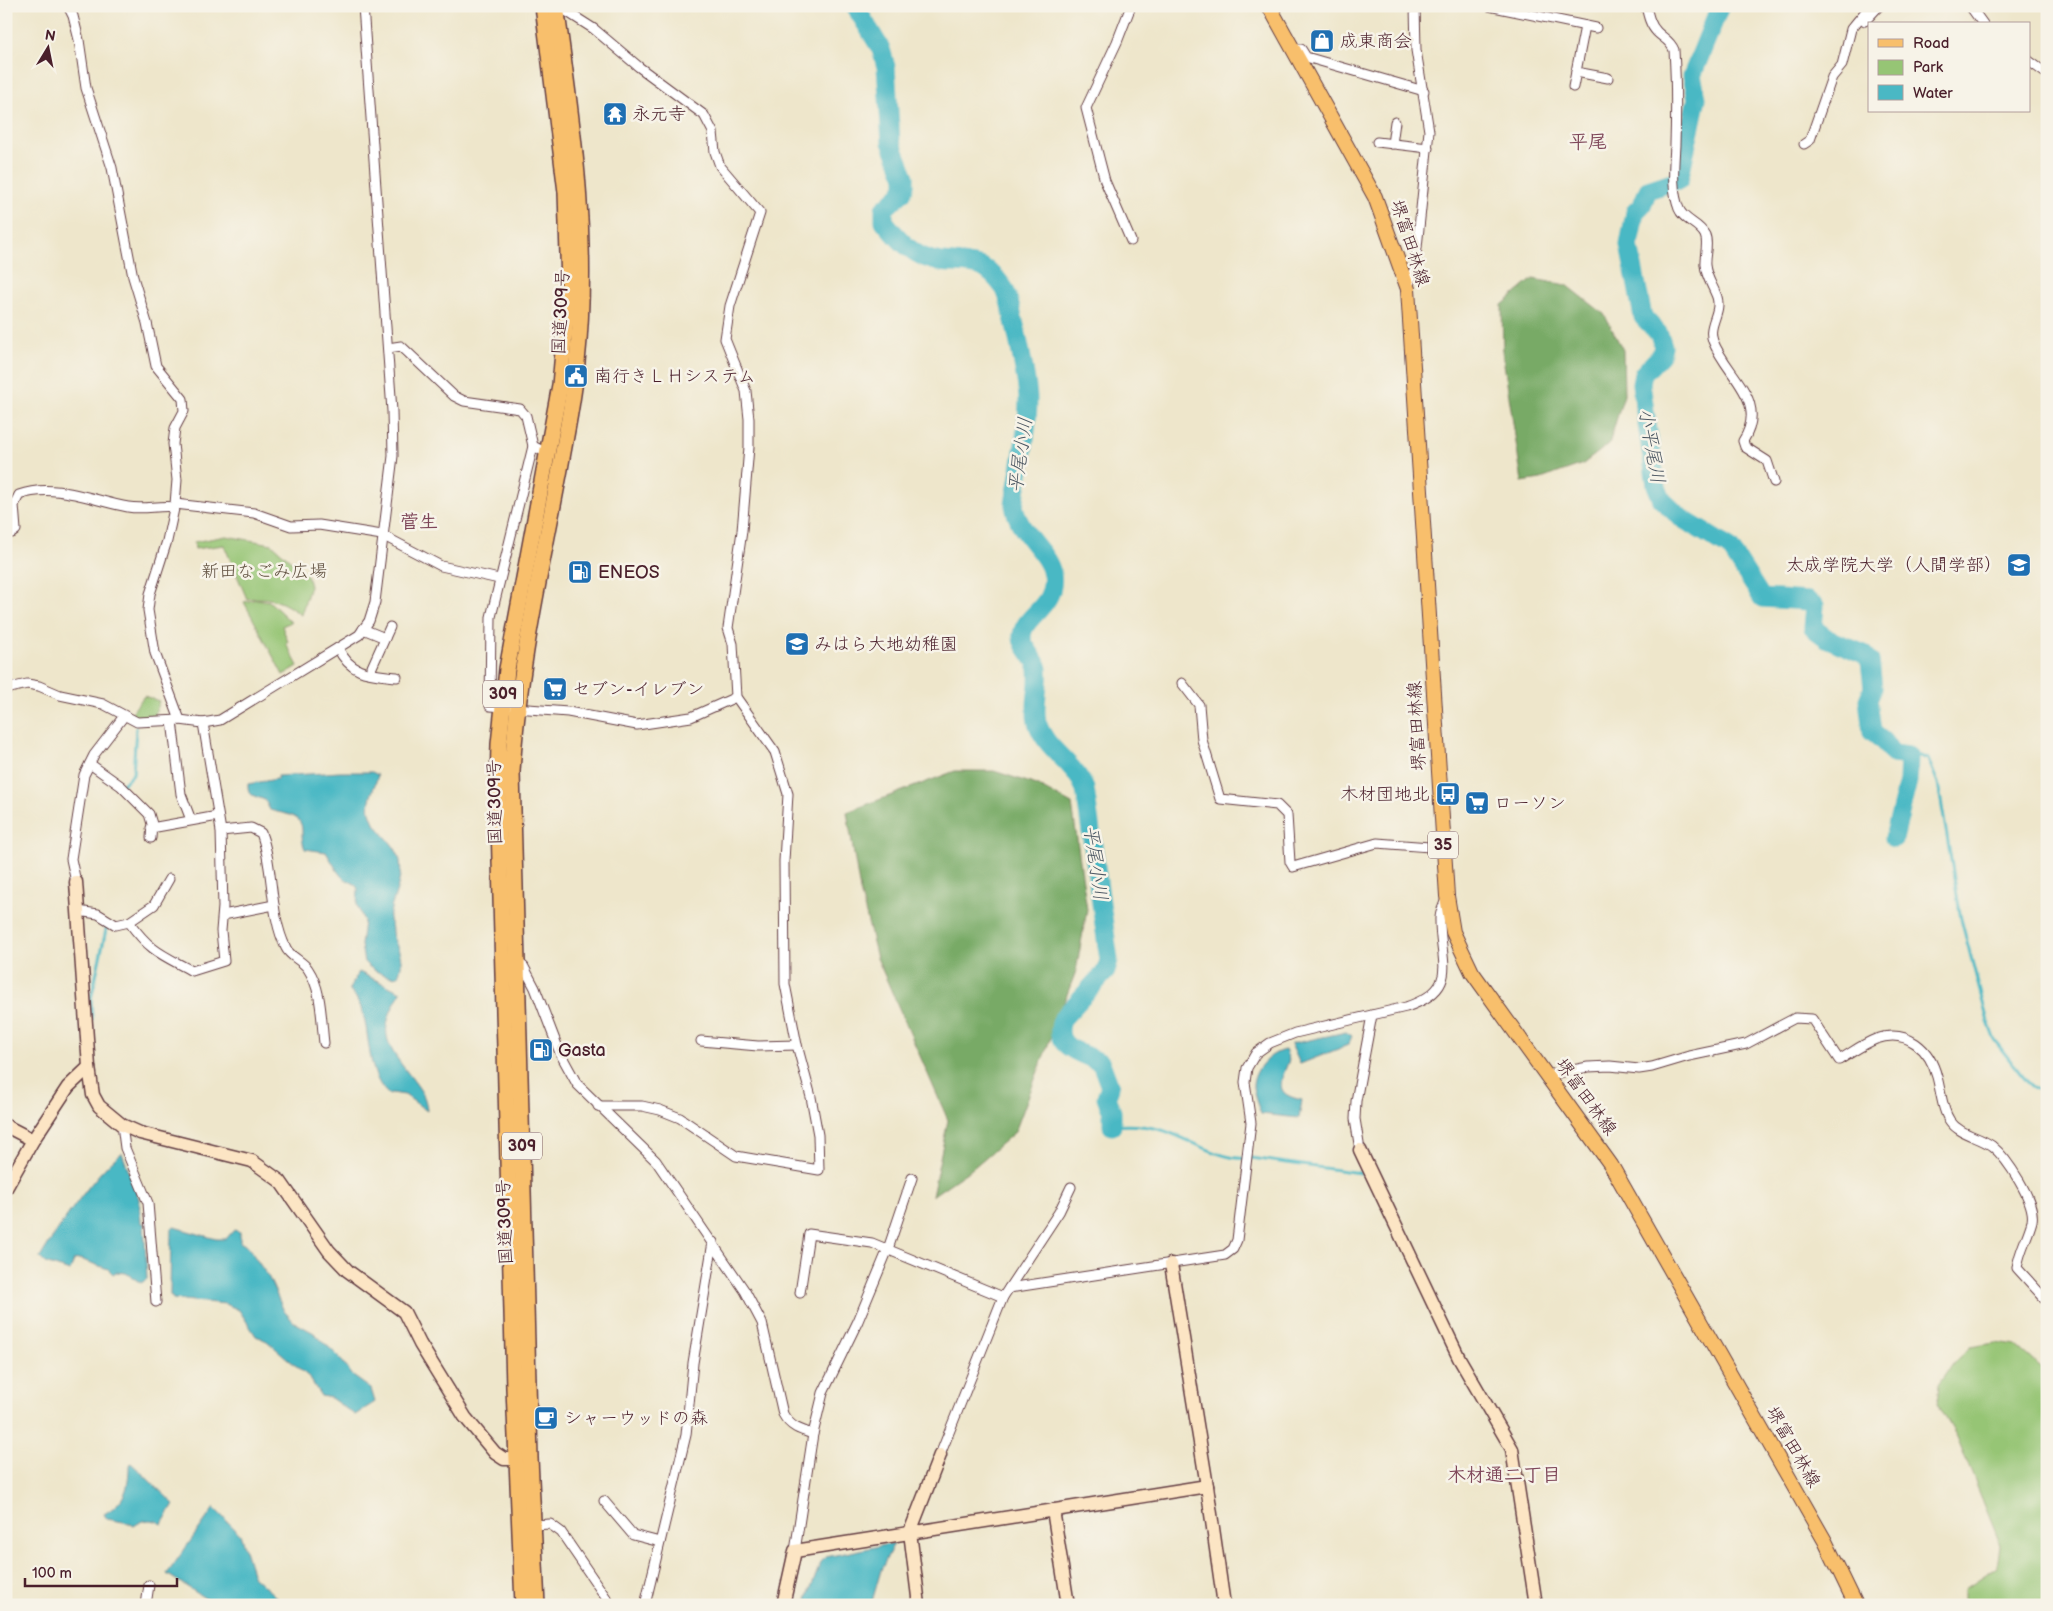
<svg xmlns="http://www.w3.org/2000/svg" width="2053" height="1611" font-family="'Balsamiq Sans','Klee One',sans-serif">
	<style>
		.green { fill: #96c575; stroke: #707250 }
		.forest { fill: #78aa66; stroke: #616448 }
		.water { fill: #4ab8c4; stroke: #4a6c78 }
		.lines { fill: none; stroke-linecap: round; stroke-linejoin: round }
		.stream { stroke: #4ab8c4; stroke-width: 3 }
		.river { stroke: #4ab8c4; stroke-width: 19 }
		.street-casing { stroke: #633d43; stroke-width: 11 }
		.secondary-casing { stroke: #633d43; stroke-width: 15 }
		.primary-casing { stroke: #633d43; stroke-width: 16 }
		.highway-casing { stroke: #633d43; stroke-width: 18 }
		.street { stroke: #fff; stroke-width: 9 }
		.secondary { stroke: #fce5c4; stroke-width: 12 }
		.primary { stroke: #f8bf6c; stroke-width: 14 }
		.highway { stroke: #f8bf6c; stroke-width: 15 }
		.labels { text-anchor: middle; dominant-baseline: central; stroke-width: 5; stroke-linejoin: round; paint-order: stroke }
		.shield { fill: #f7f3e8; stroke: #7e5f64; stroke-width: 1 }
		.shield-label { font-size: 16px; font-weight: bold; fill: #4a1f2b }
		.poi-label { font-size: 18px; fill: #4a1f2b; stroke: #f7f3e8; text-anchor: start }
		.street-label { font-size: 18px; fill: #4a1f2b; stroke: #f7f3e8 }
		.park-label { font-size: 18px; fill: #615141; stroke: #f7f3e8 }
		.neighbourhood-label { font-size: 19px; font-weight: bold; fill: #7f475a; stroke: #f7f3e8 }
		.water-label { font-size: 19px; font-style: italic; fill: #4a5561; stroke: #f7f3e8 }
	</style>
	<rect width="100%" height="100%" fill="#f7f3e8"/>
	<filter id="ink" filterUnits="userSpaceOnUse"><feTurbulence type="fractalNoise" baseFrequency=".02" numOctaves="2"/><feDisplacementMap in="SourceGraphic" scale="10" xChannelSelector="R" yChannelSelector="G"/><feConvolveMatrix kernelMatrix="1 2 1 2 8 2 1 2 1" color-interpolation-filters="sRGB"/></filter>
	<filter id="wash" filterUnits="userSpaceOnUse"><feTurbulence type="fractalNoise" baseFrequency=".0096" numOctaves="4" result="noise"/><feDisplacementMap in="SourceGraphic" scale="20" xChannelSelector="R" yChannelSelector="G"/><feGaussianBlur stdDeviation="1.12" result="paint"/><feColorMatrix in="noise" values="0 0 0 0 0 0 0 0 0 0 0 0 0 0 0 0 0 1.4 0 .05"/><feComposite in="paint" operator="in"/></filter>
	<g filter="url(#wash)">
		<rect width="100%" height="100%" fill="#eee6cb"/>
		<g class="green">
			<path d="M 226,536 L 272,544 L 307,575 L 310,586 L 301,615 C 283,601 270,596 247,599 L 224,545 L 195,549 L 194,542 Z"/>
			<path d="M 257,599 L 269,601 L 291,622 L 282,626 L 288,642 L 286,643 L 298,666 L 283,675 L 244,602 Z"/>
			<path d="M 144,696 L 159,701 L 154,717 L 137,718 L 130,715 Z"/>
			<path d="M 1995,1343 L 2017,1346 L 2047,1372 L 2047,1605 L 1965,1605 L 1965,1589 L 1998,1567 L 2001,1546 L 1957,1437 L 1937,1403 L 1939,1384 L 1955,1361 L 1970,1347 Z"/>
		</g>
		<g class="forest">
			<path d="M 1533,279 L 1567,285 L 1604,314 L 1623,350 L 1624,395 L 1609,444 L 1583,464 L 1541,479 L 1522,482 L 1503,357 L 1502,305 Z"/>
			<path d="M 955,771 L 994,771 L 1037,785 L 1072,804 L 1087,910 L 1076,971 L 1015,1132 L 973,1168 L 932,1196 L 948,1120 L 877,958 L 860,891 L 847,812 Z"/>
		</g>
		<g class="water">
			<path d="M 340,772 L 372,772 L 378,775 C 375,787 367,800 370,812 C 374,831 397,842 400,861 C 404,881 390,901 389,921 C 393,926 391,931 393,937 C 399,951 405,961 398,976 C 389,979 371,970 364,962 L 361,945 L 364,921 L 357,905 L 358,889 L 355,884 L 343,878 L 338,872 L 326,852 L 305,849 C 302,842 302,836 302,829 C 301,813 281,814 270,810 L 265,800 C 255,796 247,796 248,784 L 277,779 L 278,776 Z"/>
			<path d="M 359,972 L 401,992 C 375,1035 387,1045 414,1081 C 422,1092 426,1097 427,1111 L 405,1095 L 392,1093 L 389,1095 C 359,1068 377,1016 349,989 Z"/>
			<path d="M 1346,1032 L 1352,1036 L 1348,1045 L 1300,1064 L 1291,1044 Z"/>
			<path d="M 1285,1050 L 1289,1060 C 1280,1083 1273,1094 1302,1100 L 1299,1118 L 1261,1114 C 1258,1106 1254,1096 1253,1087 C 1253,1070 1269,1053 1285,1050 Z"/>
			<path d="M 122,1153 L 139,1199 L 141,1223 L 144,1223 L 147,1279 L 141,1283 L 126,1273 L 116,1272 L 113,1274 L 108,1269 L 80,1259 L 74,1260 L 70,1271 L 45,1263 L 40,1258 C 55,1232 98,1168 122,1153 Z"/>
			<path d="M 174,1227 L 216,1239 L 226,1239 L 234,1230 L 240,1232 L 240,1242 L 248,1247 L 269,1278 L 284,1311 L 294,1322 L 314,1333 L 339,1357 L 353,1376 L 371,1389 L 375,1402 L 355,1415 L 331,1398 L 321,1396 L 309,1377 L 267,1341 L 256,1336 L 239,1310 L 226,1304 L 173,1299 L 170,1295 L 171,1229 Z"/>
			<path d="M 131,1463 L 174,1504 L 162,1524 C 152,1518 144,1519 134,1526 L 129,1523 L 107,1519 L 104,1514 C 125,1502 129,1489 129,1465 Z"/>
			<path d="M 214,1508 L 240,1534 L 253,1576 L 285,1605 L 211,1605 L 208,1600 L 167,1574 Z"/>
			<path d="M 894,1543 L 881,1570 L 871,1605 L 805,1605 L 821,1561 L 826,1557 Z"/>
		</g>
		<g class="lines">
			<g class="stream">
				<path d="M 1909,756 L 1920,756 L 1928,759 L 1938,783 L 1961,919 L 1988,1022 L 1995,1041 L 2020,1073 L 2031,1086 L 2047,1095"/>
				<path d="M 122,785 L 133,774 L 136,728"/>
				<path d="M 92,1019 L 91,999 L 107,925"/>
				<path d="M 1112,1126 C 1130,1124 1145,1125 1162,1130 C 1191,1139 1221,1162 1251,1158 L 1360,1173"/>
			</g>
			<g class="river">
				<path d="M 855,6 L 881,49 L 886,67 L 891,142 L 905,177 L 905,185 L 902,193 L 884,209 L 884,221 C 900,241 914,258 941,262 C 955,264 968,262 982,267 C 990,271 999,281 1004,288 C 1011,299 1028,384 1028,399 C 1028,434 1019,471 1014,505 C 1019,536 1048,551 1052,574 C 1057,607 1023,615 1022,636 C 1021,646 1036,657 1038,669 C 1040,687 1033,704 1037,722 C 1045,750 1073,760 1085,789 L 1109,960 L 1106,971 L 1063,1018 C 1050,1048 1080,1051 1101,1063 L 1110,1087 L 1106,1098 L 1112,1112 L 1112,1126"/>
				<path d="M 1679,180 L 1697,98 L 1692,76 L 1720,6"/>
				<path d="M 1672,182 L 1648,190 L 1642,205 L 1635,212 L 1629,245 L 1643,317 L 1659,334 L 1663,346 L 1661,355 L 1643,374 L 1641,384 L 1656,485 L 1662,500 L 1681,518 L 1730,548 L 1762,598 L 1808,601 L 1815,606 L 1813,628 L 1828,639 L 1864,654 L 1870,661 L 1873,688 L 1868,700 L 1872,732 L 1883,741 L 1893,754 L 1909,756 L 1908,781 L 1894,838"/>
			</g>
		</g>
	</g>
	<g filter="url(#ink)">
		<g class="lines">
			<defs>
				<g id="street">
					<path d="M 68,6 L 73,16 L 79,40 L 86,88 L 112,168 L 133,277 L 147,323 L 156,366 L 183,399 L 184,411 L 175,428 L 173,444 L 177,480 L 175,504 L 167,541 L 150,594 L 148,610 L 155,653 L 180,720"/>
					<path d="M 558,6 L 594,29 L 639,67 L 704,115 L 713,132 L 715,152 L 720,166 L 760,213 L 730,306 L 725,339 L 746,391 L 749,419 L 749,447 L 742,531 L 728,628 L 733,644 L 736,697 L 775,752 L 788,794 L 784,861 L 785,984 L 797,1045 L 811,1097 L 818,1135 L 819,1170 L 736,1156 L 680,1118 L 660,1110 L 642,1106 L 598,1106"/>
					<path d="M 1131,6 L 1117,42 L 1086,108 L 1105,181 L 1131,241"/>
					<path d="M 1489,6 L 1596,28"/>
					<path d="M 1646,6 C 1648,15 1650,25 1657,32 C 1664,39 1670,40 1674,50 C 1676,81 1676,114 1675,145 C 1674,165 1671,189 1679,209 C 1684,221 1699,223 1705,235 C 1709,244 1704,256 1705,265 C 1706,277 1713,286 1717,297 C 1722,313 1707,325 1713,341 C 1727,377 1769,400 1743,441 L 1745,447 L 1767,461 L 1774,482"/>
					<path d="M 1970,6 L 1983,24"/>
					<path d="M 1865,21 L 1879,6"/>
					<path d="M 1294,49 L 1301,49 L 1306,57 L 1424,91"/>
					<path d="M 2029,61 L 2047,74"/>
					<path d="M 1576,72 L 1608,78"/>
					<path d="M 1573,87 L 1585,26"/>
					<path d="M 1377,142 L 1428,148"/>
					<path d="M 1392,144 L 1395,122"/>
					<path d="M 1804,144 L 1810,140 L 1832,77 L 1842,65 L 1851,29 L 1870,6"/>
					<path d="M 1408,288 L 1415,267 L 1429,131 L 1416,50 L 1415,6"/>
					<path d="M 388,348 L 401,346 L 454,396 L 464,401 L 520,409 L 526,416 L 533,446 L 549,454"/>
					<path d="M 533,446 L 491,617 L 490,706 L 568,712 L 637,725 L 691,717 L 736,697"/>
					<path d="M 175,504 L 254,513 L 291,526 L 319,525 L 382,535 L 441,566 L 499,579"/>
					<path d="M 6,532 L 12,533 L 16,530 L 14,505 L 19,495 C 55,482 93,501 128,507 C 144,510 159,505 175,507"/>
					<path d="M 363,629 L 385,638"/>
					<path d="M 338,648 C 351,675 370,674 397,677"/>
					<path d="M 372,667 L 390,627"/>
					<path d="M 1182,683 L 1199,705 L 1202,740 L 1220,799 L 1277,805 L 1287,815 L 1290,862 L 1293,867 L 1377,843 L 1443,848"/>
					<path d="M 6,689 L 27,684 L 39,686 L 60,695 L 103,704 L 137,722 L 180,720 L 203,723 L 220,720 L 359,635 L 369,621 L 375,602 L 393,456 L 392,411 L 363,6"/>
					<path d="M 172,721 L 181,794 L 191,820"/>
					<path d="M 203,723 L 221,831 L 251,828 L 261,833 C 274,867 269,914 286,948 C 290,957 303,961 308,969 C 322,990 321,1018 324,1043"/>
					<path d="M 90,764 L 121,786 L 149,814 L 152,824 L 151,838"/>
					<path d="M 151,828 L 218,816"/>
					<path d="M 76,882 L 71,859 L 84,775 L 94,755 L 124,716"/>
					<path d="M 78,911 L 98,914 L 116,925 L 129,922 C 151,952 161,954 192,971 L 224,961 L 221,931 L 223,907 L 221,831"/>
					<path d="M 223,915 L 274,905"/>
					<path d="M 129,922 L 154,905 L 169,879"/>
					<path d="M 517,961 L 524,967 L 535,988 L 560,1053 L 577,1084 L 656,1161 L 745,1291 L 762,1323 L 783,1414 C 790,1427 800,1430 813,1434"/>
					<path d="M 701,1041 L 758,1046 L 797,1045"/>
					<path d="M 1547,1075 L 1588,1067 L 1610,1066 L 1639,1069 L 1652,1067 L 1689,1056 L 1746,1044 L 1795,1018 L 1812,1019 L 1839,1060 C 1851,1053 1863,1044 1876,1039 C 1907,1028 1930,1049 1937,1077 C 1941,1091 1942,1110 1950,1121 C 1960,1135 1978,1136 1992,1146 C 2007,1158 2036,1202 2032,1221 C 2028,1237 2019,1251 2017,1268 L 2047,1301"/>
					<path d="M 122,1125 L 125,1148 L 148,1203 L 156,1302"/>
					<path d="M 1360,1150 L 1355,1119 L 1356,1101 L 1372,1015"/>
					<path d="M 1009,1288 L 1225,1255 L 1233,1249 L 1237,1240 L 1251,1123 L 1245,1082 L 1247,1068 L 1256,1053 L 1270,1043 L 1295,1033 L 1406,1007 C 1462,988 1439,962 1440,918 C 1440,912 1444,905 1446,899"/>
					<path d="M 800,1293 L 809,1234 L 872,1243 L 1003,1297"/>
					<path d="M 940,1455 L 1003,1297 L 1059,1212 L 1071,1187"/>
					<path d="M 604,1501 L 633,1535 L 660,1542"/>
					<path d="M 533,1525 L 550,1524 L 561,1532 L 611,1605"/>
					<path d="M 795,1551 L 813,1434 L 823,1393 L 858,1321 L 888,1249 L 912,1178"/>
					<path d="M 146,1605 L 149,1585"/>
					<path d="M 645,1605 L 686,1435 L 693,1363 L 713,1242"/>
				</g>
				<g id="secondary">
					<path d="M 76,882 L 89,1067 L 93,1095 L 99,1106 L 122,1125 L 140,1133 L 252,1161 L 280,1181 L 329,1251 L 348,1271 L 404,1312 L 420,1344 L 465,1417 L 495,1453 L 504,1459 L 526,1459"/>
					<path d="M 6,1126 L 33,1140"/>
					<path d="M 1360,1150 L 1459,1358 L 1512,1449 L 1536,1605"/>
					<path d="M 6,1188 L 33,1140 L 68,1087 L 89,1067"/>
					<path d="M 1171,1264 L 1207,1486"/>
					<path d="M 1053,1510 L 1068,1605"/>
					<path d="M 783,1605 L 795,1551 L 1207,1486 L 1224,1605"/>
					<path d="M 919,1605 L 910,1532 L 940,1455"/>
				</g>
				<path id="primary" d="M 1269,6 L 1375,197 L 1408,289 L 1447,896 L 1453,932 L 1472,972 L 1611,1165 L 1825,1541 L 1856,1605"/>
				<g id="highway">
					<path d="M 523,1605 L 514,1388 L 498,785 L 499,744 L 507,669 L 560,385 L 569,286 L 566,192 L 543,6"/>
					<path d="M 537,1605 L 530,1458 L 512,772 C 518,670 541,570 560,469 C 566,434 574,398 577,362 C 590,240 573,127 556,6"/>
				</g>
			</defs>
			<use href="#street" class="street-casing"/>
			<use href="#secondary" class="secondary-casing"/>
			<use href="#primary" class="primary-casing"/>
			<use href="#highway" class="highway-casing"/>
			<use href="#street" class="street"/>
			<use href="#secondary" class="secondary"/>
			<use href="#primary" class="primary"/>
			<use href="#highway" class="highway"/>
		</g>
	</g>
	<defs>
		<symbol id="shop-square" viewBox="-11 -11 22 22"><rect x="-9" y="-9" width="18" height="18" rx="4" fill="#1f6fb2" stroke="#f7f3e8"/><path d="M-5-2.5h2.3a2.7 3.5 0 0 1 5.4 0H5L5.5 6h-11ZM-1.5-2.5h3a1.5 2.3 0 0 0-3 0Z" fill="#fff"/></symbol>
		<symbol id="temple-square" viewBox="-11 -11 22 22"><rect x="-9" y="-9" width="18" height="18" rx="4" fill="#1f6fb2" stroke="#f7f3e8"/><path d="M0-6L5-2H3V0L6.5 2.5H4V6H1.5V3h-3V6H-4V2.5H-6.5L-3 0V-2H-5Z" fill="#fff"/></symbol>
		<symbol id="civic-square" viewBox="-11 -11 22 22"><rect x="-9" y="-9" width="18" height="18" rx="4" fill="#1f6fb2" stroke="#f7f3e8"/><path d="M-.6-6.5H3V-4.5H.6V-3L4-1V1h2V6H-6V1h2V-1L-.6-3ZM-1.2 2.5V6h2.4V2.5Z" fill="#fff"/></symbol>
		<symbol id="university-square" viewBox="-11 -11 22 22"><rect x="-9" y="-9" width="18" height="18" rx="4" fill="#1f6fb2" stroke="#f7f3e8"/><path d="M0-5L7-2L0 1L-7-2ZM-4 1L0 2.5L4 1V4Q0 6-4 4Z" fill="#fff"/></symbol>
		<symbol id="fuel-square" viewBox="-11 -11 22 22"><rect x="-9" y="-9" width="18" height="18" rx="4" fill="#1f6fb2" stroke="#f7f3e8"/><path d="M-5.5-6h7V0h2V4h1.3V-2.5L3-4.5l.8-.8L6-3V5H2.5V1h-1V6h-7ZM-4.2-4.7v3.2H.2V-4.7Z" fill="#fff"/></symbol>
		<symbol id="school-square" viewBox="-11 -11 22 22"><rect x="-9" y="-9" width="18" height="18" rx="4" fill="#1f6fb2" stroke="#f7f3e8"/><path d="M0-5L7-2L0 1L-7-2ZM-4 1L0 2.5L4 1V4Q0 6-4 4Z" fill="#fff"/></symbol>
		<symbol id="supermarket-square" viewBox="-11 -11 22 22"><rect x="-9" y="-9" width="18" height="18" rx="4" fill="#1f6fb2" stroke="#f7f3e8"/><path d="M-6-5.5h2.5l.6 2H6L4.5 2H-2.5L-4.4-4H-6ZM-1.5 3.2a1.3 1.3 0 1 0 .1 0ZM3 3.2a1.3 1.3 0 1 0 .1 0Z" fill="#fff"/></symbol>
		<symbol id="bus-square" viewBox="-11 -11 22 22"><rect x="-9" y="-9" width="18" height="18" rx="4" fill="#1f6fb2" stroke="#f7f3e8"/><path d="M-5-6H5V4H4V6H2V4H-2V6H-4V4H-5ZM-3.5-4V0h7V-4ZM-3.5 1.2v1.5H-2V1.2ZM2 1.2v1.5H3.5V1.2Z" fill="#fff"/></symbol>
		<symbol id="cafe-square" viewBox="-11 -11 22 22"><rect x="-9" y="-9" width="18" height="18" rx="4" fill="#1f6fb2" stroke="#f7f3e8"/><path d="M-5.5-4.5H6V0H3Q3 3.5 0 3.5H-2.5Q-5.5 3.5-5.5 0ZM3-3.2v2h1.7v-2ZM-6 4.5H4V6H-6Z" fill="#fff"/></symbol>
	</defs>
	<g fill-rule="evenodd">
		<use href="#shop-square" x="1308" y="27" width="28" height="28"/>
		<use href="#temple-square" x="601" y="100" width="28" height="28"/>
		<use href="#civic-square" x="562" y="362" width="28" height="28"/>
		<use href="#university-square" x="2005" y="551" width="28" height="28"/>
		<use href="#fuel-square" x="566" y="558" width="28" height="28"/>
		<use href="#school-square" x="783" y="630" width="28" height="28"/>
		<use href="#supermarket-square" x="541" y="675" width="28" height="28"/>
		<use href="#bus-square" x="1434" y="780" width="28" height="28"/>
		<use href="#supermarket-square" x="1463" y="789" width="28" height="28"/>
		<use href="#fuel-square" x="527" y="1036" width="28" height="28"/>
		<use href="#cafe-square" x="532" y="1404" width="28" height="28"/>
	</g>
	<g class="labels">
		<g class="shield">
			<rect x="483" y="680.5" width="40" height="27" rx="4"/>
			<rect x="1428" y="831.5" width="30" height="27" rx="4"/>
			<rect x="502" y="1132.5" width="40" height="27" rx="4"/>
		</g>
		<g class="shield-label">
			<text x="503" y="694">309</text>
			<text x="1443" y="845">35</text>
			<text x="522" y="1146">309</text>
		</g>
		<g class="poi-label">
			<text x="1340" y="41">成東商会</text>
			<text x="632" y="114">永元寺</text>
			<text x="594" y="376">南行きＬＨシステム</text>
			<text x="2002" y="565" text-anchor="end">太成学院大学（人間学部）</text>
			<text x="598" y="572">ENEOS</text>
			<text x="814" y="644">みはら大地幼稚園</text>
			<text x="572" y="689">セブン-イレブン</text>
			<text x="1430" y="794" text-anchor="end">木材団地北</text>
			<text x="1494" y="803">ローソン</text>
			<text x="558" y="1050">Gasta</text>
			<text x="564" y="1418">シャーウッドの森</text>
		</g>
		<g class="street-label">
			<text transform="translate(1410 243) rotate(72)">堺富田林線</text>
			<text transform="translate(561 312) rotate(-87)">国道309号</text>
			<text transform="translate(1417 726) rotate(-93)">堺富田林線</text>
			<text transform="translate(495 802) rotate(-91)">国道309号</text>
			<text transform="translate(1586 1097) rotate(54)">堺富田林線</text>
			<text transform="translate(505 1222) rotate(-92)">国道309号</text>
			<text transform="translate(1793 1447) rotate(60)">堺富田林線</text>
		</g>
		<g class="park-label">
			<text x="264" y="571">新田なごみ広場</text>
		</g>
		<g class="neighbourhood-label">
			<text x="1588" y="142">平尾</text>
			<text x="419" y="522">菅生</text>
			<text x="1504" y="1475">木材通二丁目</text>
		</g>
		<g class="water-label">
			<text transform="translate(1651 446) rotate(80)">小平尾川</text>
			<text transform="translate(1021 455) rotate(-82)">平尾小川</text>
			<text transform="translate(1095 863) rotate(82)">平尾小川</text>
		</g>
	</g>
	<rect width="2053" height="1611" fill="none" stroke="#f7f3e8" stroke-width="25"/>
	<rect x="1868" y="22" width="162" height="90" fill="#f7f3e8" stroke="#b29e9c"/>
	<rect x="1878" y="39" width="25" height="8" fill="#f8bf6c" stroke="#b29e9c"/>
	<text x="1913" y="48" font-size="15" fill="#4a1f2b">Road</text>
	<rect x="1878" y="60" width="25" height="15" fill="#96c575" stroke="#b29e9c"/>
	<text x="1913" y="72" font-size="15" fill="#4a1f2b">Park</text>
	<rect x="1878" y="85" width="25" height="15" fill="#4ab8c4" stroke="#b29e9c"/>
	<text x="1913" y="98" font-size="15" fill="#4a1f2b">Water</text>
	<g transform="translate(48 48) rotate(10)" stroke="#f7f3e8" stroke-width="4" paint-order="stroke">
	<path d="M0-4L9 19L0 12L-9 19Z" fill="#4a1f2b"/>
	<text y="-8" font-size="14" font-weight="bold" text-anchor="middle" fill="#4a1f2b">N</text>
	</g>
	<path d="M25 1578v8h152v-8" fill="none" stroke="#4a1f2b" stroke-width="2.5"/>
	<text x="32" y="1578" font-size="15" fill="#4a1f2b" stroke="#f7f3e8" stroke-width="4" paint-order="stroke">100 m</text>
</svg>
